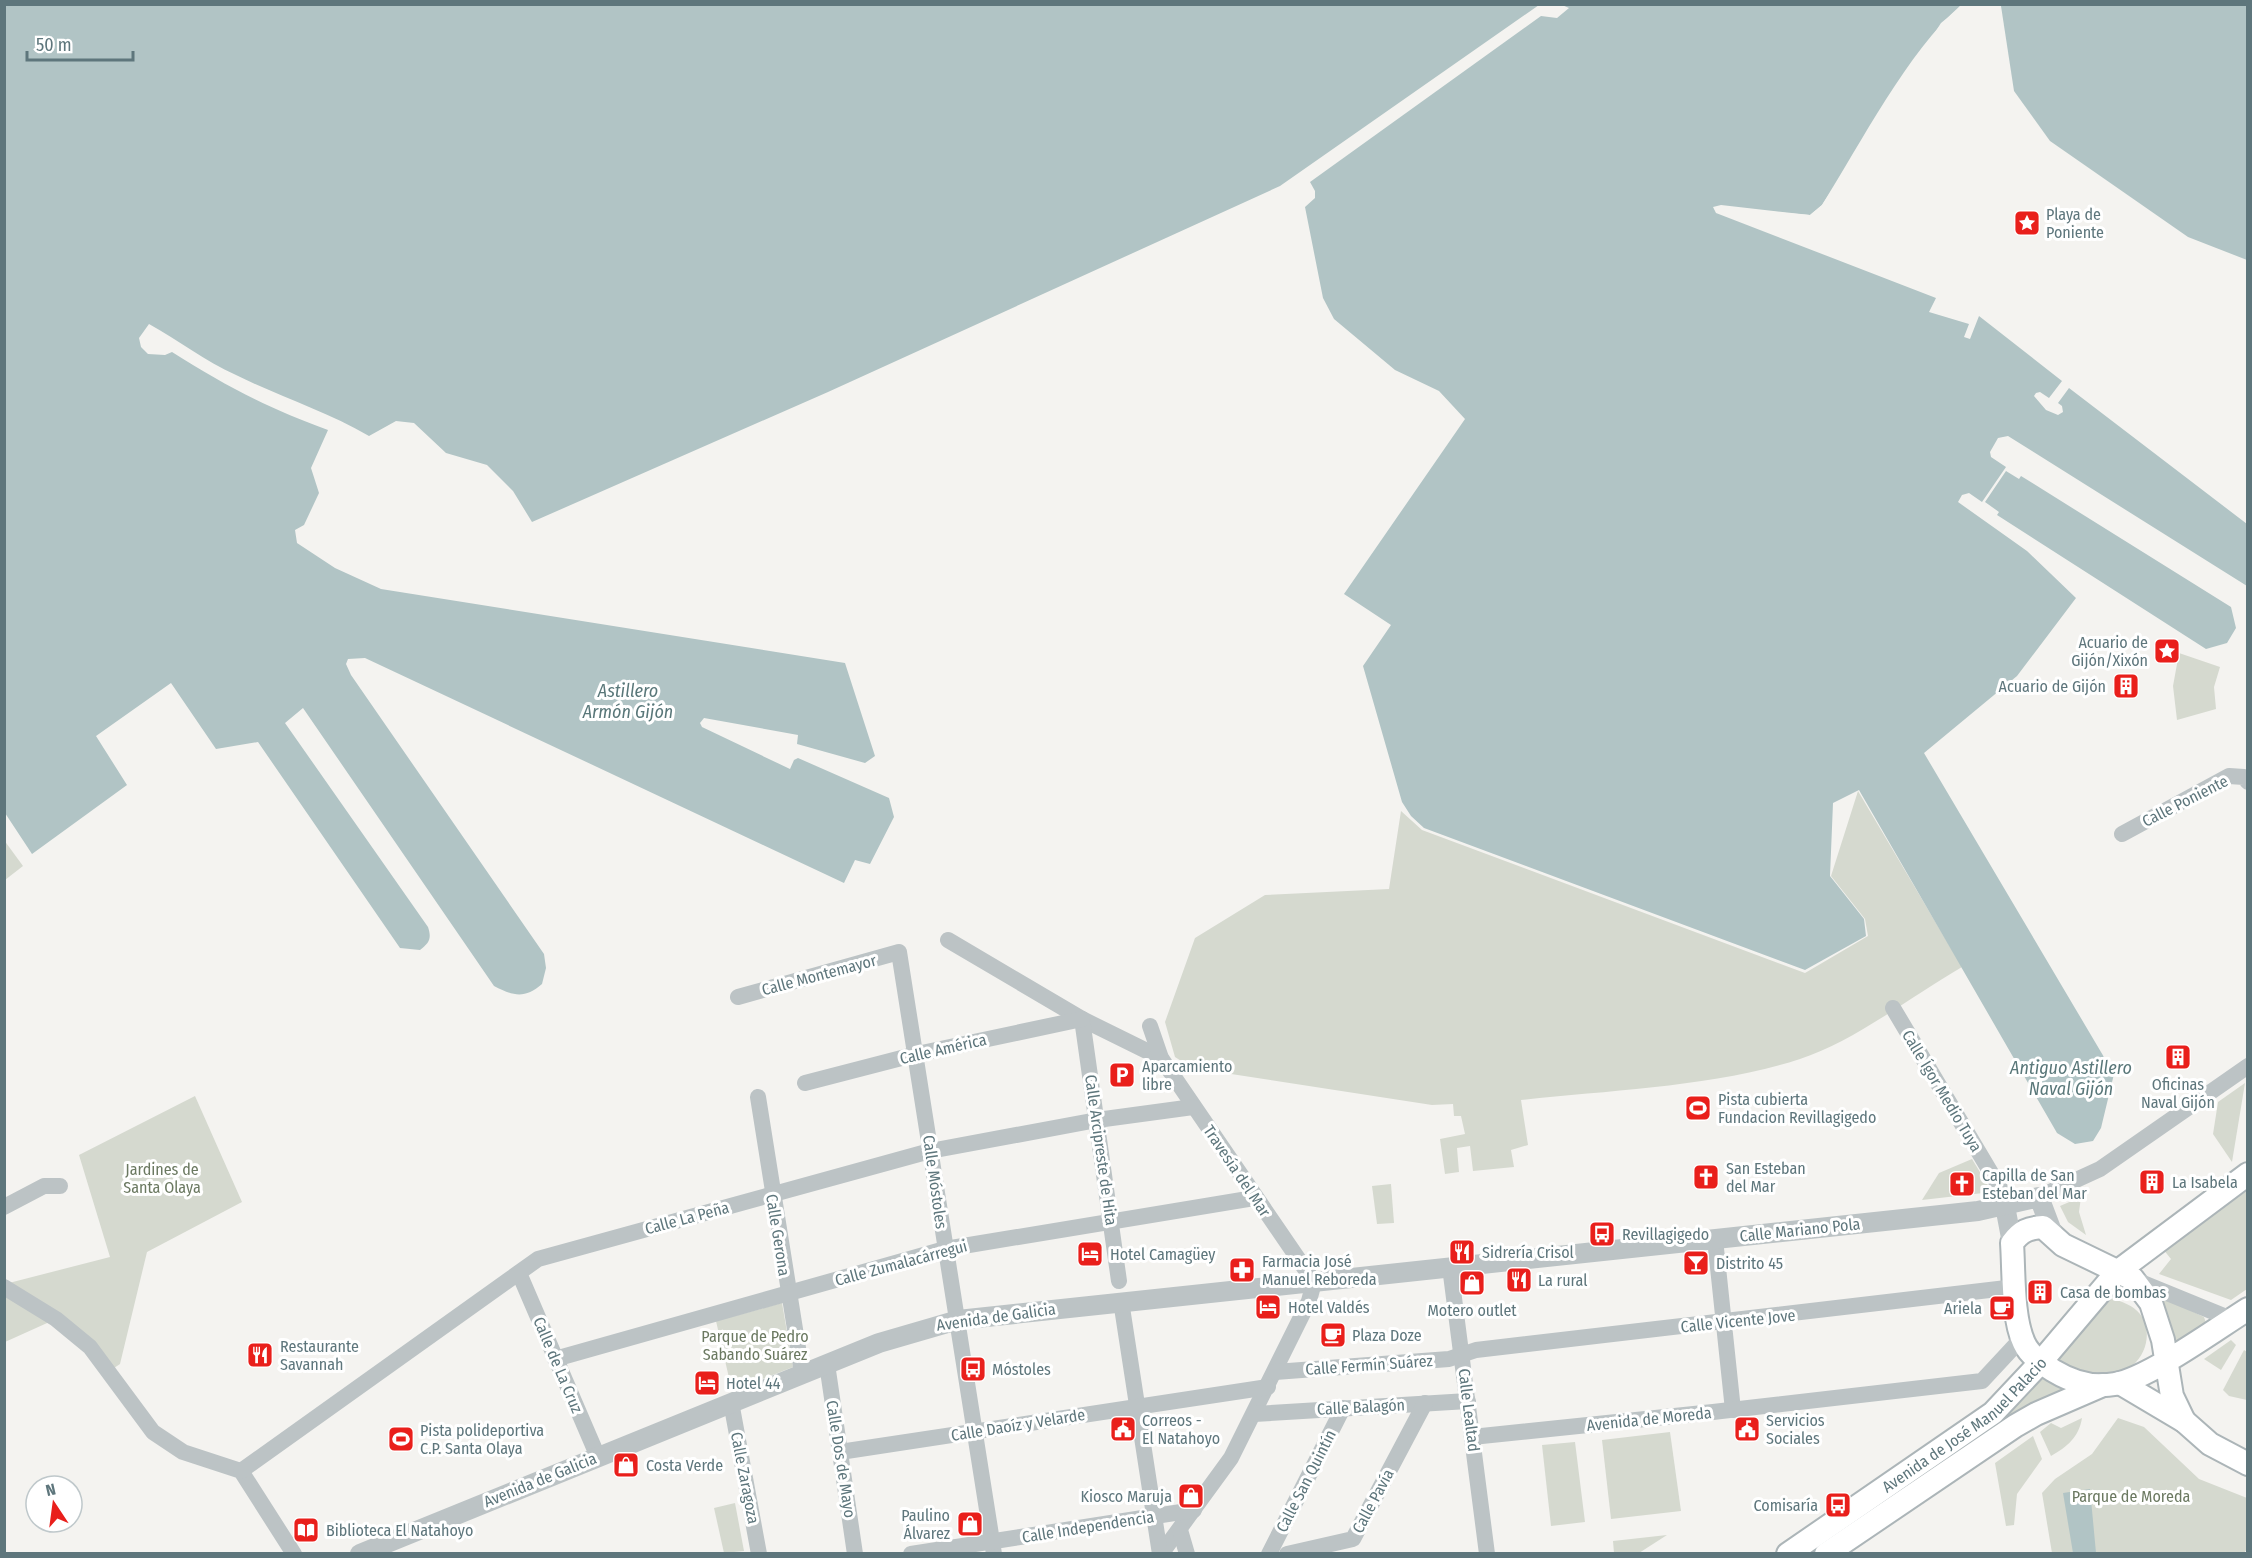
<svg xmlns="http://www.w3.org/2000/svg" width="2252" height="1558" font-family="'Fira Sans Condensed',sans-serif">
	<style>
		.green { fill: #d5d9cf }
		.water { fill: #b1c4c5 }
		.pier { fill: #f4f3f0 }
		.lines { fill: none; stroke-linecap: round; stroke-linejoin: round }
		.secondary-casing { stroke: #acb5b8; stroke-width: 26 }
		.minor { stroke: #bcc3c5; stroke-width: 16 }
		.tertiary { stroke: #bcc3c5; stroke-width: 20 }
		.secondary { stroke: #fff; stroke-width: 22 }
		.labels { text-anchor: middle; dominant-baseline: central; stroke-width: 6; stroke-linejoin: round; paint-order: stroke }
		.poi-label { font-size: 16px; fill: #5e767c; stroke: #fff; text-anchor: start }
		.street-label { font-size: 16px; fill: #5e767c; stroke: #fff }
		.park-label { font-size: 16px; fill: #6b7961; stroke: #fff }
		.water-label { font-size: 18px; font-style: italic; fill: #597779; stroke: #fff }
	</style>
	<rect width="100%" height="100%" fill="#f4f3f0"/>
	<g class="green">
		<path d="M 2179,653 L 2220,667 L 2214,687 L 2216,709 L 2177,720 L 2173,686 Z"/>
		<path d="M 1858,791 L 1962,967 C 1912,996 1853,1042 1800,1059 C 1714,1087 1611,1090 1521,1100 L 1528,1145 L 1511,1150 L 1514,1167 L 1473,1171 L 1470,1146 L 1457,1148 L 1459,1172 L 1445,1174 L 1440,1139 L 1465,1134 L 1461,1116 L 1454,1116 L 1453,1104 L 1432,1105 L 1192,1068 L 1175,1057 L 1165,1022 L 1195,938 L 1265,895 L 1389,889 L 1401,811 L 1422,830 L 1805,973 L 1868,936 L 1865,919 L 1831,876 Z"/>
		<path d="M 4,840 L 23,866 L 5,880 L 4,880 Z"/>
		<path d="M 2245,1083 L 2232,1162 L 2213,1134 L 2218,1102 Z"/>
		<path d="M 195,1096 L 242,1202 L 147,1252 L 120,1364 L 108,1372 L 56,1319 L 5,1342 L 5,1284 L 110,1257 L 79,1155 Z"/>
		<path d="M 1972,1159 L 1992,1192 L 1922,1200 L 1939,1173 Z"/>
		<path d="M 1391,1184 L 1394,1223 L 1377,1224 L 1372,1186 Z"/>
		<path d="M 2247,1191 L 2247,1289 L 2231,1300 L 2159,1274 L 2171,1259 L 2163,1249 Z"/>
		<path d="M 2081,1197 L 2079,1212 L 2086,1235 L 2068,1222 L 2060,1206 Z"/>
		<path d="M 2154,1293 L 2204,1317 L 2206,1323 L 2203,1328 L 2173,1343 Z"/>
		<path d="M 2112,1298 C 2122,1302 2133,1305 2140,1314 C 2155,1334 2144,1364 2121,1372 C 2099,1381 2074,1370 2053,1361 L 2104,1300 Z"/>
		<path d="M 782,1303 L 793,1367 L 732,1391 L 716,1321 Z"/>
		<path d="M 2231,1340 L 2236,1345 L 2221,1370 L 2204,1359 Z"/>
		<path d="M 2244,1350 L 2247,1352 L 2247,1400 L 2229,1396 L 2223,1390 Z"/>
		<path d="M 2043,1374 L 2079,1388 L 1816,1553 L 1798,1554 Z"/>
		<path d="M 2082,1418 C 2079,1437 2067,1447 2051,1456 L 2040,1432 L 2051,1423 L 2061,1428 Z"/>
		<path d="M 2118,1418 L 2144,1427 L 2199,1479 L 2247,1498 L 2247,1548 L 2244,1554 L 2052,1553 L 2042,1493 L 2055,1479 L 2092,1454 Z"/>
		<path d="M 1670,1432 L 1681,1511 L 1611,1519 L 1602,1440 Z"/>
		<path d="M 2033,1436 L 2042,1459 L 2017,1494 L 2014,1525 L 2006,1526 L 1995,1463 Z"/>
		<path d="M 1575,1442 L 1585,1522 L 1551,1526 L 1542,1445 Z"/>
		<path d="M 735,1503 L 744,1551 L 724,1553 L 714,1508 Z"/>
		<path d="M 1667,1535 L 1639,1553 L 1614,1553 L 1613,1541 Z"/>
	</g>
	<g class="water">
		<path d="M 2003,4 L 2247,5 L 2247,260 L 2188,237 L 2050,141 L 2014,91 L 2001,6 Z"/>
		<path d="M 4,5 L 5,4 L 1539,5 L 1280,186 L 828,392 L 532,522 L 513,491 L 487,465 L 446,453 L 414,423 L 396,421 L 369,436 C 326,411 280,397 236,375 C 205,361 178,340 149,324 L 139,338 L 141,347 L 148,354 L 165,355 L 172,352 C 224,385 269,409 328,430 L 311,468 L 319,493 L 304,525 L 295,530 L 297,543 L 335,568 L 381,589 L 845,663 L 875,756 L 865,763 L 797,744 L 798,735 L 704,718 L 700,723 L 702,727 L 790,769 L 794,760 L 798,758 L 889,798 L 894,817 L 870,864 L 855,860 L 844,883 L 365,658 L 348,659 L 346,664 L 351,675 L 544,954 L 546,968 L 542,984 C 525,999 513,996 494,986 L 303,708 L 285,723 L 428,927 C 432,939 429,943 420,950 L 400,948 L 258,742 L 216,749 L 171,683 L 96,736 L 127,785 L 32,854 L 5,813 Z"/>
		<path d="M 1562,5 L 1961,5 C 1908,51 1861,143 1822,205 L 1810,215 L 1721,205 L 1713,207 L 1716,213 L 1936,298 L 1929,312 L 1969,324 L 1964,337 L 1970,339 L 1979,316 L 2062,381 L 2049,398 L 2040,392 L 2036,393 L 2034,396 L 2046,410 L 2058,415 L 2063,412 L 2062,406 L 2058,403 L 2069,388 L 2247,524 L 2247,586 L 2008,436 L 1998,438 L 1990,452 L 1991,457 L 2006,467 L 1982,502 L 1969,493 L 1962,495 L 1958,502 L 2027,551 L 2076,598 L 2017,676 L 1924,753 L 2114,1074 L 2101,1128 L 2093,1141 L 2075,1144 L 2057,1133 L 1859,790 L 1833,803 L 1830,876 L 1864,919 L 1866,936 L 1805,970 L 1424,828 L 1411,816 L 1402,802 L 1363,666 L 1391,625 L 1344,594 L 1465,419 L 1439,391 L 1395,370 L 1334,319 L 1323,298 L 1305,207 L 1315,198 L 1315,191 L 1310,182 L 1541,16 L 1557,18 L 1569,8 Z"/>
		<path d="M 2006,471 L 2019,479 L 2021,476 L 2231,607 L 2236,628 L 2227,643 L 2206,649 L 1997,515 L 1999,512 L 1985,502 Z"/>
		<path d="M 2090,1489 L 2096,1553 L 2073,1553 L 2063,1493 Z"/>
	</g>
	<path class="pier" d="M 1964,4 L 1943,25 L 1897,91 L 1824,207 L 1810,218 L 1741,212 L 1731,208 L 1810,215 L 1822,205 L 1941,23 Z"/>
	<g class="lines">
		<defs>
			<g id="secondary">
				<path d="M 2120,1383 L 2184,1421 L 2210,1444 L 2248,1464"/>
				<path d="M 2184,1421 L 2172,1396 L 2163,1340 L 2151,1303 L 2133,1279 L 2063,1245 L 2043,1227 C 2028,1228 2021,1231 2012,1243 C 2014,1271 2012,1317 2024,1343 C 2030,1356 2043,1364 2054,1371 C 2072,1382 2094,1388 2115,1384 C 2149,1378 2216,1329 2248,1309"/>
				<path id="s1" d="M 1788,1554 L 1993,1413 L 2040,1363 L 2117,1272 L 2248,1174"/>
				<path d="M 1826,1554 L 2015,1426 L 2036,1414 L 2103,1385"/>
			</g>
		</defs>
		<use href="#secondary" class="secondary-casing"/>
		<g class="minor">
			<path d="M 2122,834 L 2229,776 L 2244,777 L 2248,782"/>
			<path d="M 948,940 L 1082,1019 L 1161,1058"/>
			<path d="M 738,997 L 899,952 L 994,1554"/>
			<path d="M 1893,1008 L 2000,1188 L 2005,1206"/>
			<path d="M 1082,1019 L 1119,1281"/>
			<path d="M 1150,1026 L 1161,1058 L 1314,1282 L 1309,1301 L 1231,1458 L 1161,1554"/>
			<path d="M 805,1083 L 917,1054 L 1082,1019"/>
			<path d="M 758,1097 L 802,1373"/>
			<path d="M 2039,1197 L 2100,1169 L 2248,1066"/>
			<path d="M 4,1207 L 44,1186 L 60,1186"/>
			<path d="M 1715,1239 L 1733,1410"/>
			<path d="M 1450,1267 L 1487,1554"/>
			<path d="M 519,1273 L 598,1457"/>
			<path d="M 2133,1279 L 2231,1319"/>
			<path d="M 4,1287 L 56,1319 L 90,1347 L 153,1432 L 183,1452 L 241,1471 L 294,1554"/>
			<path d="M 1121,1301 L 1160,1554"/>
			<path d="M 555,1359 L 945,1249 L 1254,1198"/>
			<path d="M 827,1364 L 855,1554"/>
			<path d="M 1275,1372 L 1449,1359 L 1476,1350 L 2015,1287"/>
			<path d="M 731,1402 L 759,1554"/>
			<path d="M 1254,1414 L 1468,1401"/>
			<path d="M 1472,1437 L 1713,1412 L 1982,1381 L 2022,1338"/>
			<path d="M 840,1452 L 1268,1387"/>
			<path d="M 241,1471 L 538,1259 L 930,1151 L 1097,1120 L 1193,1107"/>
			<path d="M 1180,1530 L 1187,1554"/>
			<path d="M 911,1554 L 1194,1510"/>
			<path d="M 1269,1554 L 1343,1408"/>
			<path d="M 1287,1554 L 1353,1539 L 1425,1403"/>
		</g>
		<g class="tertiary">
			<path d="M 2005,1206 L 2012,1243"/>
			<path d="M 360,1554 L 879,1343 L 958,1320 L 1978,1211 L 2039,1197 L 2053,1234"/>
		</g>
		<use href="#secondary" class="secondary"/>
	</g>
	<defs>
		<symbol id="sight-square" viewBox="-11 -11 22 22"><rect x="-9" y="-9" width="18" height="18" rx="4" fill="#e91f1b" stroke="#fff"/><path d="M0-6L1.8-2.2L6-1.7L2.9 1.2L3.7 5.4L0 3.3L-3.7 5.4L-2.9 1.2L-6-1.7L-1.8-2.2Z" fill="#fff"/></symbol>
		<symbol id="building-square" viewBox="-11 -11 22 22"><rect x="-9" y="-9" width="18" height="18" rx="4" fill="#e91f1b" stroke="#fff"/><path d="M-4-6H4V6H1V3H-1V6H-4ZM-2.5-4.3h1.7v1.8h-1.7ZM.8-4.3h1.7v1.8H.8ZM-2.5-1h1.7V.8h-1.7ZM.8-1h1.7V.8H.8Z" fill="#fff"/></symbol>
		<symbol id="parking-square" viewBox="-11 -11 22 22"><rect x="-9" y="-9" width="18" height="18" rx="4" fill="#e91f1b" stroke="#fff"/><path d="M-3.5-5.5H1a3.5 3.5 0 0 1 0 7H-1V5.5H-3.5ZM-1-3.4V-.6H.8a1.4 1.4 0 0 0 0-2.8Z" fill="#fff"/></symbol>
		<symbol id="stadium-square" viewBox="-11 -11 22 22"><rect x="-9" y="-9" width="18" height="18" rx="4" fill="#e91f1b" stroke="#fff"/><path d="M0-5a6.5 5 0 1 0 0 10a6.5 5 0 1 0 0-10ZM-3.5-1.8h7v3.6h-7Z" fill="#fff"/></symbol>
		<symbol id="church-square" viewBox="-11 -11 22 22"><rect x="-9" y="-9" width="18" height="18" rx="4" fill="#e91f1b" stroke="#fff"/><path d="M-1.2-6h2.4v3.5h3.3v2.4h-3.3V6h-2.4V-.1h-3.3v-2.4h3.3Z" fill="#fff"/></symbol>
		<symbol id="bus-square" viewBox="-11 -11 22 22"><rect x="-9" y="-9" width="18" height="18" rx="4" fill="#e91f1b" stroke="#fff"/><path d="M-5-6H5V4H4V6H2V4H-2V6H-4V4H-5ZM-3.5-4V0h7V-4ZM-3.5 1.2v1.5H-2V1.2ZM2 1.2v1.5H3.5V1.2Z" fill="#fff"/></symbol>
		<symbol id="restaurant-square" viewBox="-11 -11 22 22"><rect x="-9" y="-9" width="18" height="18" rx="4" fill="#e91f1b" stroke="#fff"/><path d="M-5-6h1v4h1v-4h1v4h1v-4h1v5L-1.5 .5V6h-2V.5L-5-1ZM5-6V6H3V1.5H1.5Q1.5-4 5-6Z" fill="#fff"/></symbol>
		<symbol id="hotel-square" viewBox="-11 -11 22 22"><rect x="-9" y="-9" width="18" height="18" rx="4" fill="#e91f1b" stroke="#fff"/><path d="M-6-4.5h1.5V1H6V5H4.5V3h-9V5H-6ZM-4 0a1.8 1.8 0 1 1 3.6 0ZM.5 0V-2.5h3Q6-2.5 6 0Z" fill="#fff"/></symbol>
		<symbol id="bar-square" viewBox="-11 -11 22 22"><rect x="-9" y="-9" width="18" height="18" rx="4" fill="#e91f1b" stroke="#fff"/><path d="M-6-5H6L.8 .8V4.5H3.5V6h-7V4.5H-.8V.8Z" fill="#fff"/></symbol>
		<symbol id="pharmacy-square" viewBox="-11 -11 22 22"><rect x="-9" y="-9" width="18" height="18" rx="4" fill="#e91f1b" stroke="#fff"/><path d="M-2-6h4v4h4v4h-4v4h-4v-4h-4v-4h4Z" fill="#fff"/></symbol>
		<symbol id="shop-square" viewBox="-11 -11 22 22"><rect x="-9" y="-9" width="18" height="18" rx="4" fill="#e91f1b" stroke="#fff"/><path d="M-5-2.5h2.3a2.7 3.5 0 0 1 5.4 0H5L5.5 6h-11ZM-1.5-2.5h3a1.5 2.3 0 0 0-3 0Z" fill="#fff"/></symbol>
		<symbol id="cafe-square" viewBox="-11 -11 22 22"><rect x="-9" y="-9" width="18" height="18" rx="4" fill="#e91f1b" stroke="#fff"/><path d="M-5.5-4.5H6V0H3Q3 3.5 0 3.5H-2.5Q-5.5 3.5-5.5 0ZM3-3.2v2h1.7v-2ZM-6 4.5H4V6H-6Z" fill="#fff"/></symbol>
		<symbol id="civic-square" viewBox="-11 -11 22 22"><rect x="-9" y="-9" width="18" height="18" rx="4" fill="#e91f1b" stroke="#fff"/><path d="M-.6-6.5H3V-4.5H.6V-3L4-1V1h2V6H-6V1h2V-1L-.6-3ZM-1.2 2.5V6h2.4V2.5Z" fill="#fff"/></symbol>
		<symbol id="library-square" viewBox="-11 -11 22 22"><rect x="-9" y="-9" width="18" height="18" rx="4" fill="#e91f1b" stroke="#fff"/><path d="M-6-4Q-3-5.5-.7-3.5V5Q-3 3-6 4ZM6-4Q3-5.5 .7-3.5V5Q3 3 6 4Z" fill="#fff"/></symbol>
	</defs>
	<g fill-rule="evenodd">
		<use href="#sight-square" x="2012" y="208" width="30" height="30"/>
		<use href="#sight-square" x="2152" y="636" width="30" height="30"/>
		<use href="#building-square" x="2111" y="671" width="30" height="30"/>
		<use href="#building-square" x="2163" y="1042" width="30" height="30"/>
		<use href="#parking-square" x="1107" y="1060" width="30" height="30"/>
		<use href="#stadium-square" x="1683" y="1093" width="30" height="30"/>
		<use href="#church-square" x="1691" y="1162" width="30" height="30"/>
		<use href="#building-square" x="2137" y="1167" width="30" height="30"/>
		<use href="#church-square" x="1947" y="1169" width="30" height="30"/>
		<use href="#bus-square" x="1587" y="1219" width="30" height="30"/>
		<use href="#restaurant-square" x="1447" y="1237" width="30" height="30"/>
		<use href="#hotel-square" x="1075" y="1239" width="30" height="30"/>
		<use href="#bar-square" x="1681" y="1248" width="30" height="30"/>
		<use href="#pharmacy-square" x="1227" y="1255" width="30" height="30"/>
		<use href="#restaurant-square" x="1504" y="1265" width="30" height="30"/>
		<use href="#shop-square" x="1457" y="1268" width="30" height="30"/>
		<use href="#building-square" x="2025" y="1277" width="30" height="30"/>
		<use href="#hotel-square" x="1253" y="1292" width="30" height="30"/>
		<use href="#cafe-square" x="1987" y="1293" width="30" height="30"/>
		<use href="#cafe-square" x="1318" y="1320" width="30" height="30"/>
		<use href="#restaurant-square" x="245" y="1340" width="30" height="30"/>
		<use href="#bus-square" x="958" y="1354" width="30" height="30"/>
		<use href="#hotel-square" x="692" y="1368" width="30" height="30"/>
		<use href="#civic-square" x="1108" y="1414" width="30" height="30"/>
		<use href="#civic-square" x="1732" y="1414" width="30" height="30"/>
		<use href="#stadium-square" x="386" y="1424" width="30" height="30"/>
		<use href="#shop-square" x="611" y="1450" width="30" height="30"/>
		<use href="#shop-square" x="1176" y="1481" width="30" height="30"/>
		<use href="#bus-square" x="1823" y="1490" width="30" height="30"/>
		<use href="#shop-square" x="955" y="1509" width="30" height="30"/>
		<use href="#library-square" x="291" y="1515" width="30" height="30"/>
	</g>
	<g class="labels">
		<g class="poi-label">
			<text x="2046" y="214">Playa de<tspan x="2046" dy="18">Poniente</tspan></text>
			<text x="2148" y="642" text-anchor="end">Acuario de<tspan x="2148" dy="18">Gijón/Xixón</tspan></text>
			<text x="2106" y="686" text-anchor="end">Acuario de Gijón</text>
			<text x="1142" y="1066">Aparcamiento<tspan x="1142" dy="18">libre</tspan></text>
			<text x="2178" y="1084" text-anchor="middle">Oficinas<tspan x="2178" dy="18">Naval Gijón</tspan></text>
			<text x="1718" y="1099">Pista cubierta<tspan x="1718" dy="18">Fundacion Revillagigedo</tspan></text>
			<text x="1726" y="1168">San Esteban<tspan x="1726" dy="18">del Mar</tspan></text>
			<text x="1982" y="1175">Capilla de San<tspan x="1982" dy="18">Esteban del Mar</tspan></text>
			<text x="2172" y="1182">La Isabela</text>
			<text x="1622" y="1234">Revillagigedo</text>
			<text x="1482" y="1252">Sidrería Crisol</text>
			<text x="1110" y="1254">Hotel Camagüey</text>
			<text x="1262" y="1261">Farmacia José<tspan x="1262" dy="18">Manuel Reboreda</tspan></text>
			<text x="1716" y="1263">Distrito 45</text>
			<text x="1538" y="1280">La rural</text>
			<text x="2060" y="1292">Casa de bombas</text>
			<text x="1288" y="1307">Hotel Valdés</text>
			<text x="1982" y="1308" text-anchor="end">Ariela</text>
			<text x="1472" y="1310" text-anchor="middle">Motero outlet</text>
			<text x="1352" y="1335">Plaza Doze</text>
			<text x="280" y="1346">Restaurante<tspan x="280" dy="18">Savannah</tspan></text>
			<text x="992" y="1369">Móstoles</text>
			<text x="726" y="1383">Hotel 44</text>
			<text x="1142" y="1420">Correos -<tspan x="1142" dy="18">El Natahoyo</tspan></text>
			<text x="1766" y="1420">Servicios<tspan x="1766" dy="18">Sociales</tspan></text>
			<text x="420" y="1430">Pista polideportiva<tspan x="420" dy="18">C.P. Santa Olaya</tspan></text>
			<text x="646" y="1465">Costa Verde</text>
			<text x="1172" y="1496" text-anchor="end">Kiosco Maruja</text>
			<text x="1818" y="1505" text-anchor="end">Comisaría</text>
			<text x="950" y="1515" text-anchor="end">Paulino<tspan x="950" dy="18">Álvarez</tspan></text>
			<text x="326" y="1530">Biblioteca El Natahoyo</text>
		</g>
		<g class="street-label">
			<text transform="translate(2185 801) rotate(-27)">Calle Poniente</text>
			<text transform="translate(819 975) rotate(-15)">Calle Montemayor</text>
			<text transform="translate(943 1049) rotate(-13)">Calle América</text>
			<text transform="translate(1942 1091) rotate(59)">Calle Ígor Medio Tuya</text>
			<text transform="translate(1101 1150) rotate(82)">Calle Arcipreste de Hita</text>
			<text transform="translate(1237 1171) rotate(56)">Travesía del Mar</text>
			<text transform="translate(935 1182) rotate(82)">Calle Móstoles</text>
			<text transform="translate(687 1218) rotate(-15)">Calle La Peña</text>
			<text transform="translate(1800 1230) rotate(-6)">Calle Mariano Pola</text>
			<text transform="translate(778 1235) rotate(81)">Calle Gerona</text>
			<text transform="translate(901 1263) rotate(-15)">Calle Zumalacárregui</text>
			<text transform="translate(996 1317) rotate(-8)">Avenida de Galicia</text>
			<text transform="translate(1738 1321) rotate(-6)">Calle Vicente Jove</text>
			<text transform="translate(558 1365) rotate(67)">Calle de La Cruz</text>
			<text transform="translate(1369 1365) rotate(-4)">Calle Fermín Suárez</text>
			<text transform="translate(1361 1407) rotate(-3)">Calle Balagón</text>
			<text transform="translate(1469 1410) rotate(83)">Calle Lealtad</text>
			<text transform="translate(1649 1419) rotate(-6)">Avenida de Moreda</text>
			<text stroke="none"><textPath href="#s1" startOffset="219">Avenida de José Manuel Palacio</textPath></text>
			<text transform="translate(1018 1425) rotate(-9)">Calle Daoíz y Velarde</text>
			<text transform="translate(841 1459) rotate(81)">Calle Dos de Mayo</text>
			<text transform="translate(745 1478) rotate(79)">Calle Zaragoza</text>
			<text transform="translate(540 1480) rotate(-22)">Avenida de Galicia</text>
			<text transform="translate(1306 1481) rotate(-63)">Calle San Quintín</text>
			<text transform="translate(1373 1501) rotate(-62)">Calle Pavía</text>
			<text transform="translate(1088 1527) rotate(-9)">Calle Independencia</text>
		</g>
		<g class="park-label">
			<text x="162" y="1169">Jardines de<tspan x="162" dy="18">Santa Olaya</tspan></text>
			<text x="755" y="1336">Parque de Pedro<tspan x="755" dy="18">Sabando Suárez</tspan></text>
			<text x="2131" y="1496">Parque de Moreda</text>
		</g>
		<g class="water-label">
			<text x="628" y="691">Astillero<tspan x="628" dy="21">Armón Gijón</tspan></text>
			<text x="2071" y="1068">Antiguo Astillero<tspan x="2071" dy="21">Naval Gijón</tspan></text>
		</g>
	</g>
	<rect width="2252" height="1558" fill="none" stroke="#5e767c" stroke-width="12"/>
	<g transform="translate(54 1504) rotate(347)"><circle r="28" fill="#ffffff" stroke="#bfc8cb" stroke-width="1.5"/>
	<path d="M0-4.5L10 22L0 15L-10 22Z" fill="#e91f1b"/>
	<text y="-9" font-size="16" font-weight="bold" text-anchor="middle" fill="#5e767c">N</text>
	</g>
	<path d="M27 51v9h106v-9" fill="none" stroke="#5e767c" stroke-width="3"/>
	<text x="36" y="51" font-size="18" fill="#5e767c" stroke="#ffffff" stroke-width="4.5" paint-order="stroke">50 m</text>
</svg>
